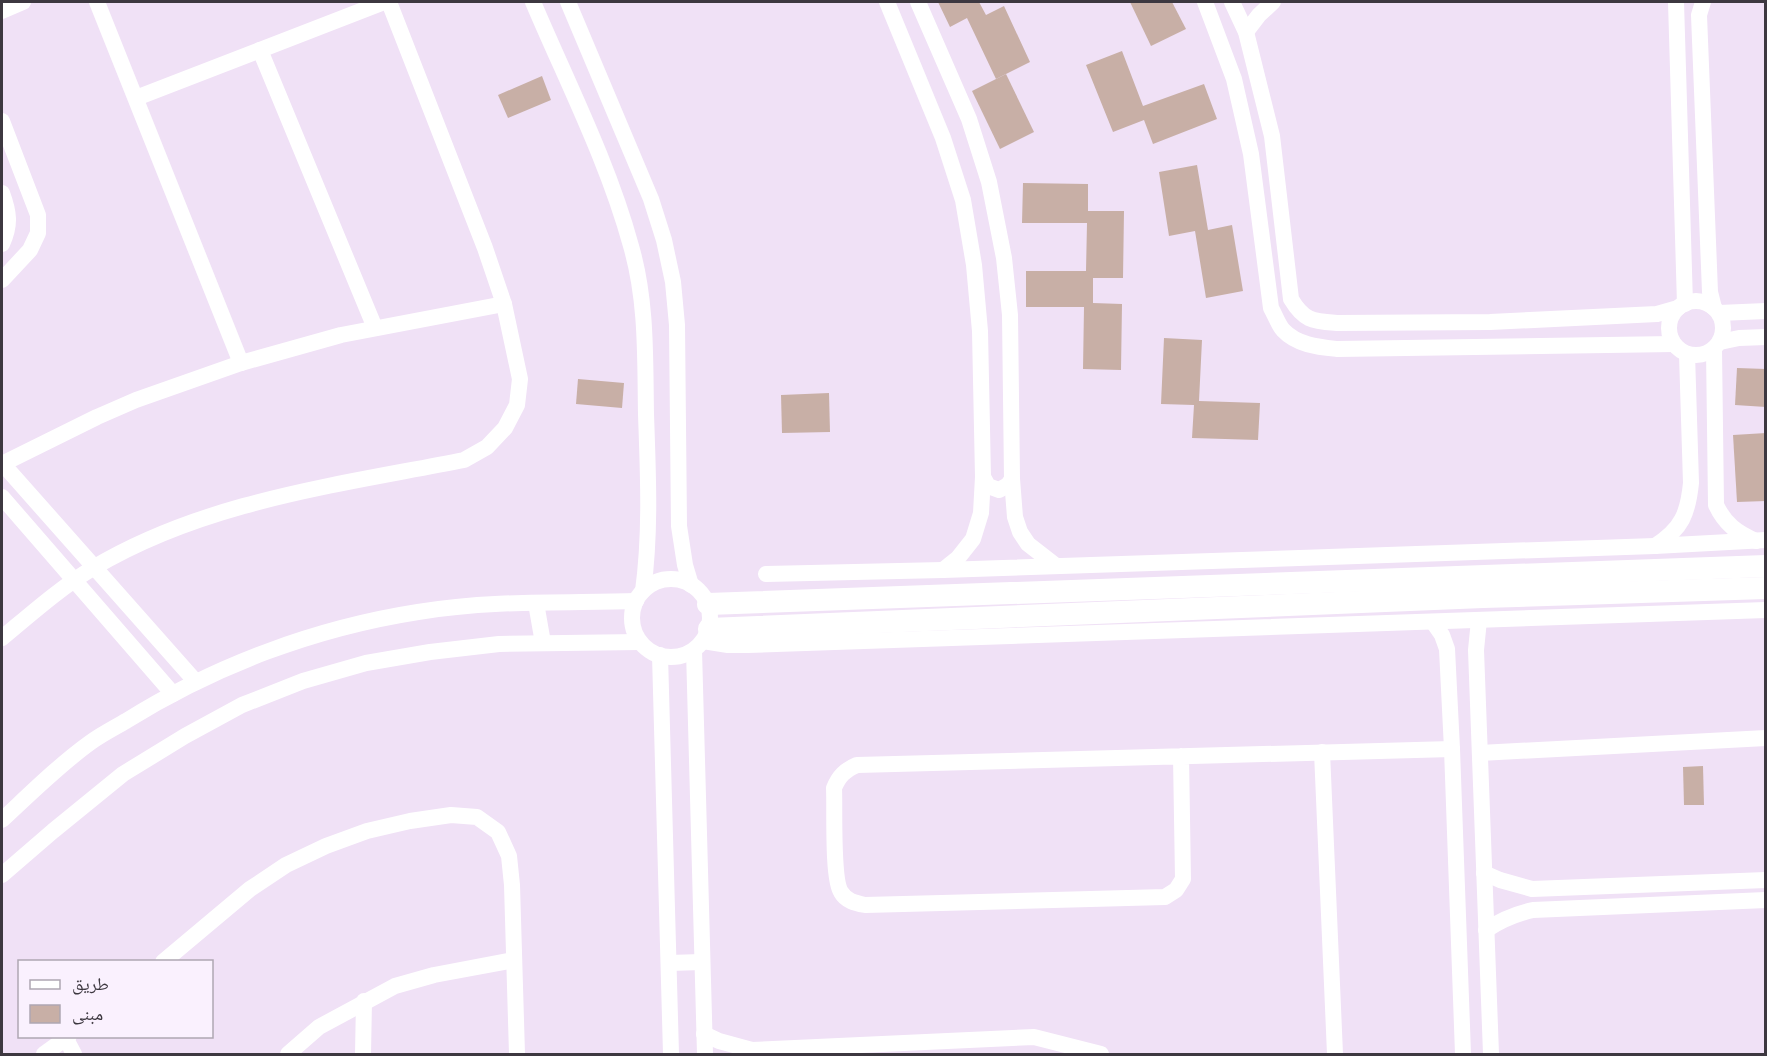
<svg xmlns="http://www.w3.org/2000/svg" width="1767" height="1056" font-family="Commissioner,'Noto Naskh Arabic',sans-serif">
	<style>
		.building { fill: #c8afa6 }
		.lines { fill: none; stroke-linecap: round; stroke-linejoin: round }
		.street { stroke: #fff; stroke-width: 16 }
		.secondary { stroke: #fff; stroke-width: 22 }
	</style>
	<rect width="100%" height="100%" fill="#f0e1f6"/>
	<g class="building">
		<path d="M 938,2 L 979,2 L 986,15 L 1004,6 L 1030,62 L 996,79 L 967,18 L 950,27 Z"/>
		<path d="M 1130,2 L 1172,2 L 1186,29 L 1151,46 Z"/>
		<path d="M 1122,51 L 1143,106 L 1204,84 L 1217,119 L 1153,144 L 1144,120 L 1113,132 L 1086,65 Z"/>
		<path d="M 1006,74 L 1034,132 L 1000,149 L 972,91 Z"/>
		<path d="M 542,76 L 551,100 L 508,118 L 498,95 Z"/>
		<path d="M 1197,165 L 1208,230 L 1232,225 L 1243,291 L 1206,298 L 1195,231 L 1169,236 L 1159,172 Z"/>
		<path d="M 1023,183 L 1088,184 L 1088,211 L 1124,211 L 1123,278 L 1093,278 L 1093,303 L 1122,304 L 1121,370 L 1083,369 L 1084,307 L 1026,307 L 1026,271 L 1086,271 L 1087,223 L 1022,223 Z"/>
		<path d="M 1164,338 L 1202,340 L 1199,401 L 1260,403 L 1258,440 L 1192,438 L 1194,405 L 1161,404 Z"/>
		<path d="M 1737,368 L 1766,369 L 1766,407 L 1735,405 Z"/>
		<path d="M 578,379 L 624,383 L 622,408 L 576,404 Z"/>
		<path d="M 829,393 L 830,432 L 782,433 L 781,395 Z"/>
		<path d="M 1766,433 L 1766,501 L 1737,502 L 1733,435 Z"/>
		<path d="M 1703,766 L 1704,805 L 1684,805 L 1683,767 Z"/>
	</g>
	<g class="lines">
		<g class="street">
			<path d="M 97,2 L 241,363"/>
			<path d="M 533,2 C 567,82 608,162 631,246 C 647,301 645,358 646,414 C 648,473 651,532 643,591"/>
			<path d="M 568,2 L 651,199 L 664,240 L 673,282 L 677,325 L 679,526 L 685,565 L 691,585"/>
			<path d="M 887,2 L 943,138 L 963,200 L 974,265 L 980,331 L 983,477 L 981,513 L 973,539 L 958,558 L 943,570"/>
			<path d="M 918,2 L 969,119 L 989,182 L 1004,258 L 1010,315 L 1012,479 L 1015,517 L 1020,532 L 1028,544 L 1055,565"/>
			<path d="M 1205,2 L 1234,79 L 1251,154 L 1271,308 C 1275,315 1278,324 1283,330 C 1297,345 1318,347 1337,349 L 1674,344"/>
			<path d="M 1232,2 L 1246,32 L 1272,136 L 1291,299 C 1304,321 1313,321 1337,323 L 1490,322 L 1657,314 L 1678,308"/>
			<path d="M 1676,2 L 1685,304"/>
			<path d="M 1703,2 L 1699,15 L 1710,292 L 1714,308"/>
			<path d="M 2,11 L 23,2"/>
			<path d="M 1246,32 L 1259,15 L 1273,2"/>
			<path d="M 260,50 L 375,328"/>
			<path d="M 136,98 L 384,2"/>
			<path d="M 2,121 L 38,215 L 38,233 L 30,250 L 2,280"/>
			<path d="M 2,193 C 9,212 11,225 2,244"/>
			<circle cx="1696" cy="328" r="27"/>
			<path d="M 1719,313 L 1766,311"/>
			<path d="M 1720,342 L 1739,338 L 1766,337"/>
			<path d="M 1714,349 L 1716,505 C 1725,524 1737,533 1756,541"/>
			<path d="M 2,463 L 196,682"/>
			<path d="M 2,464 L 97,417 L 136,400 L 241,363 L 341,335 L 504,304"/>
			<path d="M 983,477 L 988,486 L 999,490 L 1008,485 L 1012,479"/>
			<path d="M 2,497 L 173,694"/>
			<path d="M 1655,546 C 1682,529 1688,513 1691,483 L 1687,354"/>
			<path d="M 766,574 L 943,570 L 1655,546 L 1766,540"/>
			<circle cx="671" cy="618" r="39"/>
			<path d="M 536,603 L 543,643"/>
			<path d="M 1479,620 L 1476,650 L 1491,1054"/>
			<path d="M 1433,622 L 1442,635 L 1447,649 L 1452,749 L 1463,1054"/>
			<path d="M 2,638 C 31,614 60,588 93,568 C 205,501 338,485 464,460 L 487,447 L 505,428 L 517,405 L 520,379 L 504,304 L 485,248 L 389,2"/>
			<path d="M 703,641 L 728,645 L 748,645 L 1766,610"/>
			<path d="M 694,650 L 705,1054"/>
			<path d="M 660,655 L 671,1054"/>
			<path d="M 1322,752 L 1335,1054"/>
			<path d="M 1480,753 L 1766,738"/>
			<path d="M 1181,756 L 1183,879 L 1176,890 L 1165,897 L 865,905 C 855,903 846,901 841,892 C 832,879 835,808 834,788 C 839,776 845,770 857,765 L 1452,749"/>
			<path d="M 2,820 C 30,794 59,765 91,742 C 102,734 114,728 126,721 C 214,666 315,628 418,612 C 490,600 564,603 636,601"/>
			<path d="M 1484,873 L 1500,880 L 1532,889 L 1766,880"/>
			<path d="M 2,875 L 53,831 L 123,774 L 185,736 L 242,705 L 303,681 L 366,663 L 430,652 L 499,644 L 640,642"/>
			<path d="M 1486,930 C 1501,920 1515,914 1533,910 L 1766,900"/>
			<path d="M 163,962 L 250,889 L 286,865 L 326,846 L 367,831 L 410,821 L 451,815 L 477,817 L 498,832 L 509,856 L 512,885 L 517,1054"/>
			<path d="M 669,963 L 702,962"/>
			<path d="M 704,1034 L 719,1041 L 752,1050 L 1034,1037 L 1101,1054"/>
			<path d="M 66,1039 L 74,1054"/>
			<path d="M 44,1054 L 69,1036"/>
			<path d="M 288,1054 L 319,1027 L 395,986 L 434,975 L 514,960"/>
			<path d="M 363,1054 L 364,1001"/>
		</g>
		<g class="secondary">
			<path d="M 708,604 L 1766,566"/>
			<path d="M 709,629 L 1483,597 L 1766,588"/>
		</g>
	</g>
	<rect width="1767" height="1056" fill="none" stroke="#3d3840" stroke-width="6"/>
	<rect x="18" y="960" width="195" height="78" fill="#faf1fe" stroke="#aea7b2" stroke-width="1.5"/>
	<rect x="30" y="980" width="30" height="9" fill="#ffffff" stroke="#aea7b2" stroke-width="1.5"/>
	<text x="72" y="990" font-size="18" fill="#3d3840">طريق</text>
	<rect x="30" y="1005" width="30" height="18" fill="#c8afa6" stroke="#aea7b2" stroke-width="1.5"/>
	<text x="72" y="1020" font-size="18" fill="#3d3840">مبنى</text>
</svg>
